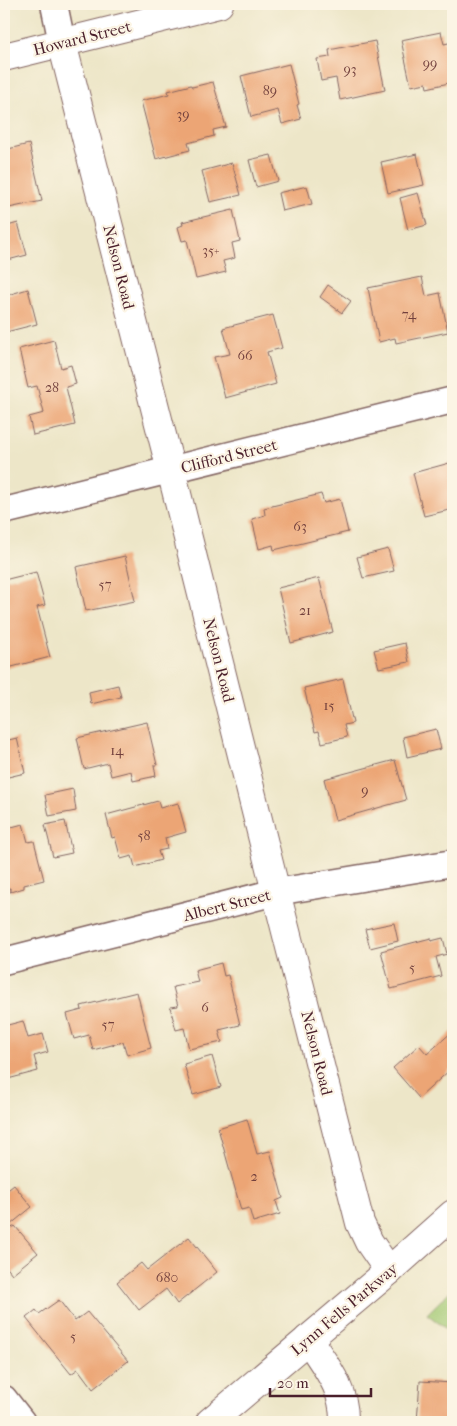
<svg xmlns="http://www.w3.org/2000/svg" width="457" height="1426" font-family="'IM FELL French Canon',serif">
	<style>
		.green { fill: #a3c973; stroke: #76744f }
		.building { fill: #eca574 }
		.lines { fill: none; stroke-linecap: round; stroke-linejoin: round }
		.street-casing { stroke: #836562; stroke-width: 29 }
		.secondary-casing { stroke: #836562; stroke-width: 30 }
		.primary-casing { stroke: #836562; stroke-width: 30 }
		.street { stroke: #fff; stroke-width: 26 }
		.secondary { stroke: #fff; stroke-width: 28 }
		.primary { stroke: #fff; stroke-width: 28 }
		.labels { text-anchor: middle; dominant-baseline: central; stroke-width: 4.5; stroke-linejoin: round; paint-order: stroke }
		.number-label { font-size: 14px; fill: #72403d }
		.street-label { font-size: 16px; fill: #4a1f2b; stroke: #fcf5e5 }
	</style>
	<rect width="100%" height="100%" fill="#fcf5e5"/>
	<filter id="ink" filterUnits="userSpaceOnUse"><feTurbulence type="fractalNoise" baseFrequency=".02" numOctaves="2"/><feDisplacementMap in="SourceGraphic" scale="10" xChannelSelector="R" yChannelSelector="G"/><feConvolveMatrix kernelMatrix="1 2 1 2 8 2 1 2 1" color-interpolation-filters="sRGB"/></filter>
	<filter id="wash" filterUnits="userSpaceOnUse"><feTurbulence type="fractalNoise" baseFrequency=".0096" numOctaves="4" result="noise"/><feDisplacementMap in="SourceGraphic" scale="20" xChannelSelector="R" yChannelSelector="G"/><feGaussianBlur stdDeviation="1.12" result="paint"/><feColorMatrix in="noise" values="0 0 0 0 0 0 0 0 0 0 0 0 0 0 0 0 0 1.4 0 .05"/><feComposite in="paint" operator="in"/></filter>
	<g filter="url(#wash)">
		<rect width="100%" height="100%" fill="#ede6c8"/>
		<path class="green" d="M 453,1288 L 453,1334 L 427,1314 Z"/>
		<g id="blocks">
			<g class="building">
				<path d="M 441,32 L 444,44 L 453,42 L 453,82 L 427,88 L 426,83 L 411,86 L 401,40 Z"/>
				<path d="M 375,41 L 385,90 L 340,100 L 336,78 L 321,81 L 317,59 L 330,57 L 329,50 Z"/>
				<path d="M 289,64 L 299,104 L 297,105 L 301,119 L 282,124 L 278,110 L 251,117 L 241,76 Z"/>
				<path d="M 213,82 L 226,127 L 213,130 L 214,136 L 188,143 L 190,150 L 156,159 L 141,101 L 169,94 L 168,91 L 191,85 L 192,87 Z"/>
				<path d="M 29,144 L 42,201 L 4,209 L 4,150 Z"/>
				<path d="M 417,154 L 424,185 L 388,193 L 381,162 Z"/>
				<path d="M 271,155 L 278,181 L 256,187 L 249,160 Z"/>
				<path d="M 232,163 L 241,195 L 210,202 L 202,171 Z"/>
				<path d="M 307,186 L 312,204 L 282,211 L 278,193 Z"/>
				<path d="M 418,193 L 427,225 L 408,230 L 400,198 Z"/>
				<path d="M 233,210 L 240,241 L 232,243 L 235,258 L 223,261 L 226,272 L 196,279 L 187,240 L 182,241 L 178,227 L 183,225 L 182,222 Z"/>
				<path d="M 18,223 L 27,255 L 4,261 L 4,227 Z"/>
				<path d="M 422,277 L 426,296 L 440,293 L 448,332 L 396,343 L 395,338 L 379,342 L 368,288 Z"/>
				<path d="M 328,285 L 351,301 L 342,313 L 320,297 Z"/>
				<path d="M 28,289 L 37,324 L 6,332 L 4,326 L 4,296 Z"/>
				<path d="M 273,315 L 282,348 L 267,352 L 276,384 L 225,398 L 214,357 L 230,354 L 223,328 Z"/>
				<path d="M 54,340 L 61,368 L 71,365 L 76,384 L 66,387 L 75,425 L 33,435 L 29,417 L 44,413 L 37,386 L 28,388 L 19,349 Z"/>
				<path d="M 453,462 L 453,524 L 449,510 L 424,516 L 413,473 Z"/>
				<path d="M 321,494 L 324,503 L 340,499 L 348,532 L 274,550 L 273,545 L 259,549 L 252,519 L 265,515 L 264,508 Z"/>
				<path d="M 388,549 L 394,571 L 363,578 L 357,557 Z"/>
				<path d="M 125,556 L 135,601 L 86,611 L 76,567 Z"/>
				<path d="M 36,572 L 45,605 L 37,607 L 50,657 L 4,669 L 4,580 Z"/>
				<path d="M 319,578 L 333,632 L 291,643 L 278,588 Z"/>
				<path d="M 405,643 L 409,662 L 379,668 L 374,650 Z"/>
				<path d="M 343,679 L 353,723 L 344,725 L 347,737 L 322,743 L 319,731 L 315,732 L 304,688 Z"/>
				<path d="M 118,685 L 121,697 L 91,704 L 89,692 Z"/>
				<path d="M 147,722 L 157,765 L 154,765 L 156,776 L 133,781 L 131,771 L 111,776 L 108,763 L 84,769 L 77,738 Z"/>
				<path d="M 436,729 L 441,749 L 407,757 L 403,737 Z"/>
				<path d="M 17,738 L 25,773 L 4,778 L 4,741 Z"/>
				<path d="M 395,760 L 406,800 L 335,820 L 324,779 Z"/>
				<path d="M 73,789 L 76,811 L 49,816 L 45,795 Z"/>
				<path d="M 158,801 L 160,808 L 178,803 L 186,832 L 165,838 L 167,849 L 158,851 L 161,860 L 135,867 L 132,856 L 121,859 L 115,837 L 112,838 L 106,815 Z"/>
				<path d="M 65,821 L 72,853 L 53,857 L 45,825 Z"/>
				<path d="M 23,824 L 28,842 L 34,841 L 44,880 L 24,885 L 24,888 L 10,892 L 10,888 L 4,889 L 4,829 Z"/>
				<path d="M 394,923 L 398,941 L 370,948 L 365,929 Z"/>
				<path d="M 431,938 L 431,941 L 443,938 L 447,954 L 436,957 L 441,976 L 391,989 L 381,951 Z"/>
				<path d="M 221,963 L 224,976 L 228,975 L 240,1025 L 219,1030 L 222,1042 L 189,1049 L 184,1028 L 176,1030 L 170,1007 L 178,1006 L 173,987 L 198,982 L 195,970 Z"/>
				<path d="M 137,992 L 151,1048 L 127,1055 L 123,1042 L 93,1050 L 89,1035 L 74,1039 L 67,1014 L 82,1010 L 81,1006 Z"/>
				<path d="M 23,1021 L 28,1038 L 43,1034 L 48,1052 L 34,1056 L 38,1071 L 4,1080 L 4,1026 Z"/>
				<path d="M 453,1031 L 453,1070 L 452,1068 L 419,1098 L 393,1068 L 419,1045 L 427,1054 Z"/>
				<path d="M 212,1056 L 221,1087 L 193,1095 L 184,1064 Z"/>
				<path d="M 247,1119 L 257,1154 L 270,1151 L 283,1198 L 276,1201 L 280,1214 L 253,1222 L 249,1208 L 241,1210 L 218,1128 Z"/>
				<path d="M 14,1185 L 32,1207 L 10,1225 L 12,1228 L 15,1226 L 38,1253 L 12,1274 L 4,1264 L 4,1193 Z"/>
				<path d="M 189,1237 L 217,1272 L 177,1304 L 166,1289 L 139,1310 L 117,1282 L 141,1263 L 147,1270 Z"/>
				<path d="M 59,1300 L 75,1321 L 87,1312 L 128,1361 L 93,1389 L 78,1369 L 71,1374 L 26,1318 L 36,1310 L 39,1314 Z"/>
				<path d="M 420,1381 L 453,1383 L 453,1422 L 417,1422 Z"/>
			</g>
		</g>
	</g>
	<g filter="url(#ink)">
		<use href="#blocks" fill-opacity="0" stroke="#836562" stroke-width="1"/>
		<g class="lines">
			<defs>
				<g id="street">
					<path d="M 54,4 L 62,43"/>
					<path d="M 4,511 L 453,400"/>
					<path d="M 4,961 L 276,892 L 453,863"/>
					<path d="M 4,1399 L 22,1422"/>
				</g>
				<g id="secondary">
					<path d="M 62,43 L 176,490 L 276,892 L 360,1223 L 369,1242 L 389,1271"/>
					<path d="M 4,57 L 219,4"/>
					<path d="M 308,1339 C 326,1367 345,1388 344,1422"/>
				</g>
				<path id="primary" d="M 210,1422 L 389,1271 L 453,1214"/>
			</defs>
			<use href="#street" class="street-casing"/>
			<use href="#secondary" class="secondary-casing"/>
			<use href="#primary" class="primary-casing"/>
			<use href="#street" class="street"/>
			<use href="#secondary" class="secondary"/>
			<use href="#primary" class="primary"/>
		</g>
	</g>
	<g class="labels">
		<g class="number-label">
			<text x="430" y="63">99</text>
			<text x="350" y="69">93</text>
			<text x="270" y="90">89</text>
			<text x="183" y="114">39</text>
			<text x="211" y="250">35+</text>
			<text x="409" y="314">74</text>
			<text x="245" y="355">66</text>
			<text x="52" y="387">28</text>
			<text x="300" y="526">63</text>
			<text x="105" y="584">57</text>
			<text x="305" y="610">21</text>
			<text x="329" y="705">15</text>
			<text x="117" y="750">14</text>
			<text x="365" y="790">9</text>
			<text x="144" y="835">58</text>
			<text x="412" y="967">5</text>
			<text x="205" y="1007">6</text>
			<text x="108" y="1024">57</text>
			<text x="254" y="1176">2</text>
			<text x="167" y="1277">680</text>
			<text x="73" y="1336">5</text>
		</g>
		<g class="street-label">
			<text transform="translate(82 38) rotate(-14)">Howard Street</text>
			<text transform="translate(119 267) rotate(76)">Nelson Road</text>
			<text transform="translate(229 456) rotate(-14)">Clifford Street</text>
			<text transform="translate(219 660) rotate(76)">Nelson Road</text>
			<text transform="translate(227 905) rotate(-14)">Albert Street</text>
			<text transform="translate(317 1053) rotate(76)">Nelson Road</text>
			<text transform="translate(344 1309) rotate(-40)">Lynn Fells Parkway</text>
		</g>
	</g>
	<rect width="457" height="1426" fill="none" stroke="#fcf5e5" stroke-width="20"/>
	<path d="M270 1388v8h101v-8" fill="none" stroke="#4a1f2b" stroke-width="2.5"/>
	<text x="277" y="1388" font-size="15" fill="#4a1f2b" stroke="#fcf5e5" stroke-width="4" paint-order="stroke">20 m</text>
</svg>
